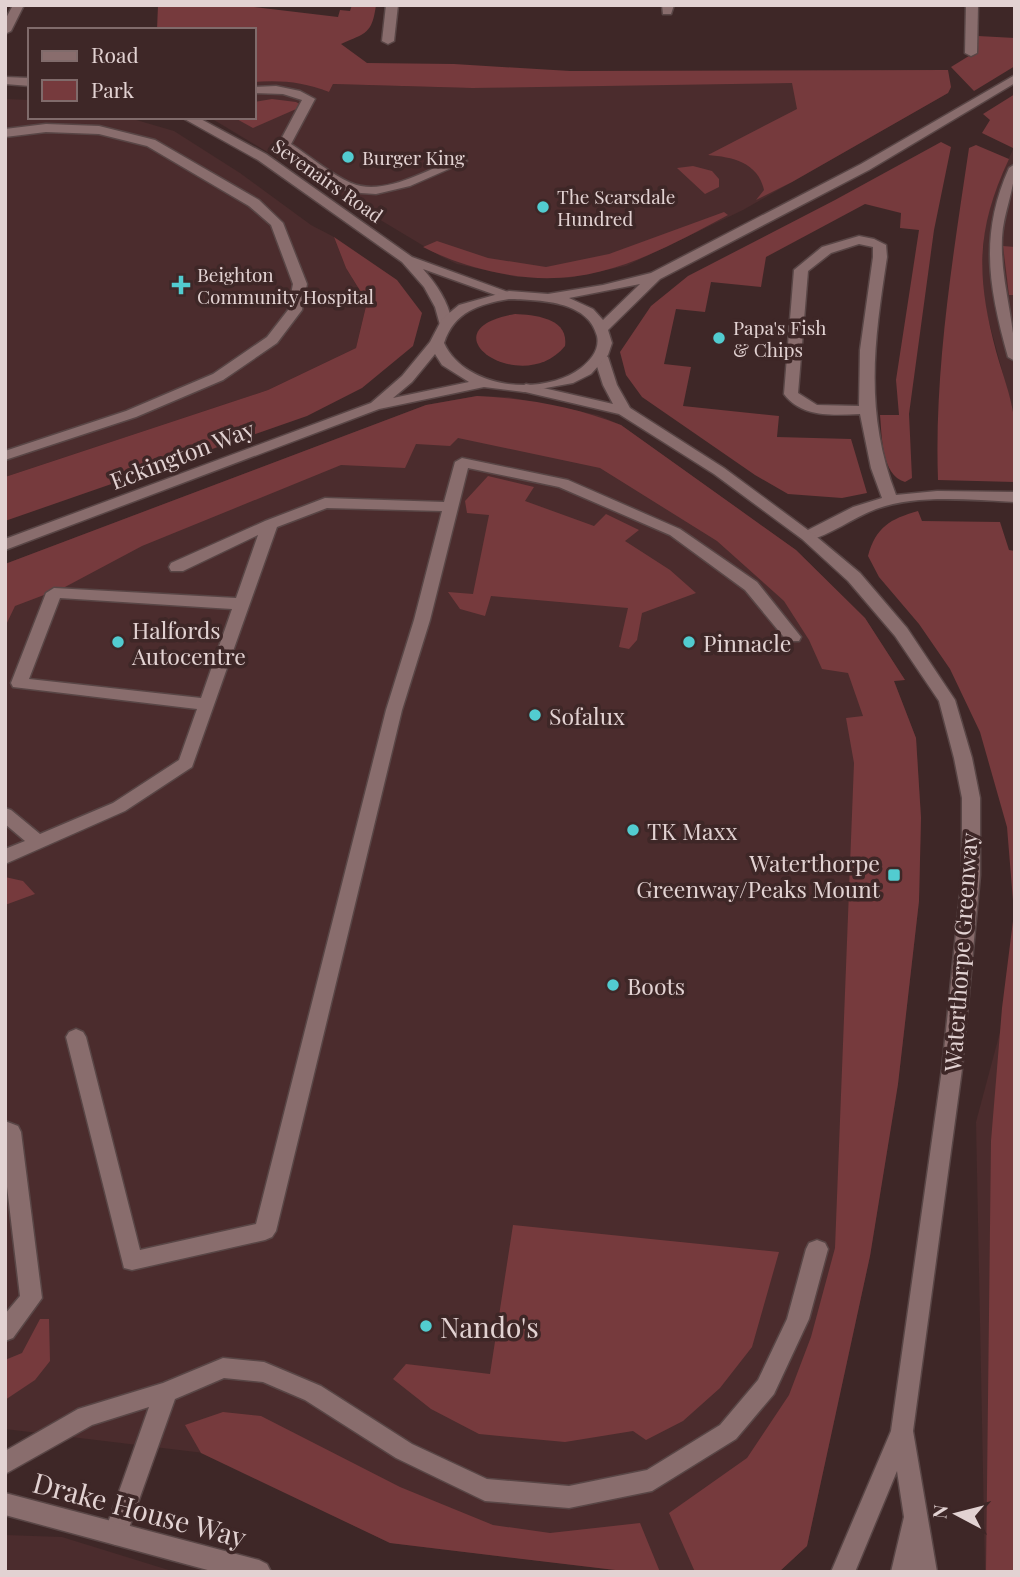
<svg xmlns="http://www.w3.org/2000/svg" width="1020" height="1577" font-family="'Playfair Display',serif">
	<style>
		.built { fill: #4b2c2d }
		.green { fill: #763a3d }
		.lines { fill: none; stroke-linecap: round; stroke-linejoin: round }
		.service-casing { stroke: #594646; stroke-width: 3 }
		.minor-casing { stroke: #594646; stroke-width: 3 }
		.tertiary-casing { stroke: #594646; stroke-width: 3 }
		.secondary-casing { stroke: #594646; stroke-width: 3 }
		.service { fill: #896d6d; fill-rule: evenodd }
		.minor { fill: #896d6d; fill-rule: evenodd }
		.tertiary { fill: #896d6d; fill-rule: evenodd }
		.secondary { fill: #896d6d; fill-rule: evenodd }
		.poi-dot { fill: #52ccd0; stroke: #3e2727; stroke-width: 2.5 }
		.labels { text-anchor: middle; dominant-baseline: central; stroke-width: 7; stroke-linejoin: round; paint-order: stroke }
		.far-poi-label { font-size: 19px; fill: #e2d2d2; stroke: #3e2727; text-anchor: start }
		.far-street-label { font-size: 19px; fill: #e2d2d2; stroke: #3e2727 }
		.street-label { font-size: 23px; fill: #e2d2d2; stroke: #3e2727 }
		.poi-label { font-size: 23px; fill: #e2d2d2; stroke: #3e2727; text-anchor: start }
		.near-poi-label { font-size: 28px; fill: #e2d2d2; stroke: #3e2727; text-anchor: start }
		.near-street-label { font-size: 28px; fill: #e2d2d2; stroke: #3e2727 }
	</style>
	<rect width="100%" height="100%" fill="#3e2727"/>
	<g class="built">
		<path d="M 570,71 L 951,87 L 948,93 L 743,210 L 626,266 L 568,278 L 517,277 L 457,264 L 442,257 L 209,117 L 254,117 L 254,82 L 283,80 L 309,84 L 329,92 L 333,84 L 472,88 L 569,85 Z"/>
		<path d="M 5,99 L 30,100 L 30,117 L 126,117 L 174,131 L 240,173 L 311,225 L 334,237 L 346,268 L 367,302 L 356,348 L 268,390 L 5,477 Z"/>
		<path d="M 1015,145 L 1015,419 L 985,307 L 981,281 L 985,219 L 993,193 Z"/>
		<path d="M 477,396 L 509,397 L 598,415 L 621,425 L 796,550 L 865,618 L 905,680 L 894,681 L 916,738 L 921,818 L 919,901 L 898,1084 L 870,1256 L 807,1546 L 779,1572 L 632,1572 L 390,1543 L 204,1453 L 5,1429 L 5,564 L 426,405 Z"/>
		<path d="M 1015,976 L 1015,1572 L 985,1572 L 976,1122 Z"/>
		<path d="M 5,1535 L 62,1537 L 175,1572 L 5,1572 Z"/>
	</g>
	<g class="green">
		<path d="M 158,5 L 238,5 L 338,17 L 340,10 L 350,11 L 352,5 L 376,5 C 372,34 366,33 341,44 L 367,63 L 454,64 L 570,71 L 948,70 L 951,87 L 948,93 L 792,182 L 756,200 L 764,190 C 758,162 732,157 708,155 L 797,109 L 792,83 L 472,88 L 333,84 L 329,92 C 303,82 282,80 254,82 L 254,30 L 157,30 Z"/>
		<path d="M 978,36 L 1015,38 L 1015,66 L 974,91 L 951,67 L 977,51 Z"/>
		<path d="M 1015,94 L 1015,145 L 1013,148 L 982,133 L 990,120 L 983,114 Z"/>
		<path d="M 272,99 L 296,102 L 303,106 L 253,128 L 233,117 L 254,117 L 254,102 Z"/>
		<path d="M 941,142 L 951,147 L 934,230 L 909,414 L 912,478 L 905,482 C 881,475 882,435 880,415 L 899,415 L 896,380 L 919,230 L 900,228 L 901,213 L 865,204 L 766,257 L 761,287 L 711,282 L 705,312 L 676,309 L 664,364 L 691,367 L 683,406 L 779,416 L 777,437 L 851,439 L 867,493 L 842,498 L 788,494 L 755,475 L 642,397 L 626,375 L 620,352 L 651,306 L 688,276 L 835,200 Z"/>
		<path d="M 976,145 L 1009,159 C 976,229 976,276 996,351 C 1002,373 1011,395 1014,418 C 1018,438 1015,461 1015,482 L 938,480 C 934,371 953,256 969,148 Z"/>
		<path d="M 693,166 L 712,171 L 719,179 L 719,187 L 705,194 L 677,168 Z"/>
		<path d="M 724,212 L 728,215 C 651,256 588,292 499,273 C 471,267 448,260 423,247 L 437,241 L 488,258 L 546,267 L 609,254 Z"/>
		<path d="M 334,237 L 397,280 L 422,313 L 413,346 L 362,388 L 307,416 L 5,521 L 5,477 L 268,390 L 356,348 L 367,302 L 346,268 Z"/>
		<path d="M 1003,246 L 1015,247 L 1015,295 L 1009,295 Z"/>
		<path d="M 515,314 C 535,315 569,318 565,346 C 522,399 421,330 515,314 Z"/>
		<path d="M 477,396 C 525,398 576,407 621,425 L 796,550 L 865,618 L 905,680 L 894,681 L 916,738 L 921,818 L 919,901 L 898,1084 L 870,1256 L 807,1546 L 779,1572 L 695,1572 L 669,1513 L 747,1458 L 789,1395 L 811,1337 L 835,1248 L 854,763 L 846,718 L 863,716 L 848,673 L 822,669 L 809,640 L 784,601 L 717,541 L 600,468 L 458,438 L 450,446 L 416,444 L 405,468 L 341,465 L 142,546 L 65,587 L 15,606 L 5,627 L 5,564 L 426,405 Z"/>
		<path d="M 488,476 L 534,487 L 525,501 L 594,526 L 606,514 L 639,530 L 625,541 L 670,570 L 696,593 L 642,613 L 637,640 L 629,649 L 619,647 L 628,608 L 491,596 L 485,616 L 460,609 L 448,592 L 473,594 L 489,515 L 467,513 L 465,501 Z"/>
		<path d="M 918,511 L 922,521 L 1000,522 L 1009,550 L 1015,551 L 1015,1572 L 986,1572 L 991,1141 L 1002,1008 L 1014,913 L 1007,827 L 980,732 L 950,669 L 919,624 L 879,577 L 868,556 C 876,527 890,519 918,511 Z"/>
		<path d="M 5,877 L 23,881 L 35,894 L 5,905 Z"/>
		<path d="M 513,1225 L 779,1252 L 752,1347 L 720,1388 L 683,1421 L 646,1440 L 633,1431 L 565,1442 L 479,1434 L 431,1409 L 393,1379 L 406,1364 L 490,1374 Z"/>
		<path d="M 40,1319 L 49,1319 L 50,1361 L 35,1380 L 5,1400 L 5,1360 L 22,1353 Z"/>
		<path d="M 223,1412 L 261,1416 L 400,1487 L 493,1525 L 550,1533 L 640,1523 L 660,1572 L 632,1572 L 390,1543 L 201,1453 L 185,1425 Z"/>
	</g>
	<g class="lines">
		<defs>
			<g id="service">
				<path d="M 13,5 L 24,5 L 11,31 L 5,34 L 5,20 Z"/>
				<path d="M 276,86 L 300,91 L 315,99 L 291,144 C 310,156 330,174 351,183 C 383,197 427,170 457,158 L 461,157 L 467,161 L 410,186 L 376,194 L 361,193 L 343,189 L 278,145 L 302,100 L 283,94 L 254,93 L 254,87 Z"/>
				<path d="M 46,124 L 99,126 L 155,140 L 259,200 L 283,223 L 307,284 L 302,310 L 277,343 L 223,380 L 136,417 L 5,460 L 5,451 L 126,411 L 213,374 L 267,337 L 288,310 L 293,284 L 271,225 L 249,206 L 147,146 L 99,134 L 46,132 L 5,137 L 5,129 Z"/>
				<path d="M 859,236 L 874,239 L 886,245 L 887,257 C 874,342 864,412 896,495 L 937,491 L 1015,492 L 1015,502 C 969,500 919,494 876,509 C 852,518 831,535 807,541 L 799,536 L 802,533 L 853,507 L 882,498 L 871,468 L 860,414 C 833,415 802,418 784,394 L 794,270 L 822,247 ZM 859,244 L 873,247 L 873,257 L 860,350 L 859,406 L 817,405 L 798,393 L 808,271 L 831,253 Z"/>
				<path d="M 462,458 L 568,480 L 680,529 L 757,582 L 801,637 L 799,641 L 787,641 L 745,590 L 670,535 L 559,487 L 468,468 L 430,620 L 402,710 L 276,1231 L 272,1237 L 265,1240 L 132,1270 L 124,1268 L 66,1037 L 69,1032 L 76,1029 L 83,1032 L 86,1037 L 140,1250 L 256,1224 L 386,710 L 414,620 L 442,511 L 327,508 L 277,527 L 192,767 L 125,811 L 5,864 L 5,849 L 25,841 L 5,824 L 5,808 L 11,810 L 40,834 L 113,803 L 179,760 L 197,709 L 13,687 L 11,683 L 46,593 L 54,588 L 236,598 L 258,535 L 183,571 L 171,571 L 169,567 L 171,563 L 265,521 L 325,498 L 444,502 L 455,462 ZM 60,598 L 232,609 L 201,698 L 29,679 Z"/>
				<path d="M 5,1121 L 18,1126 L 21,1132 L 42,1298 L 13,1338 L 5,1341 L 5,1314 L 20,1296 L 5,1170 Z"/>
				<path d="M 817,1240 L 825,1243 L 828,1249 L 809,1319 L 774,1394 L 736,1439 L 652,1491 L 569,1508 L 485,1501 L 396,1458 L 305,1400 L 263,1382 L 224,1378 L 175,1399 L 124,1542 L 116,1545 L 108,1542 L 104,1534 L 149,1407 L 92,1425 L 5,1474 L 5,1451 L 78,1409 L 163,1383 L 223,1358 L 264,1362 L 321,1386 L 412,1444 L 487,1479 L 569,1486 L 647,1470 L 720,1425 L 758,1380 L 787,1319 L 806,1249 L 809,1243 Z"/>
			</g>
			<g id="minor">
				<path d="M 386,5 L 398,5 L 394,41 L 388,44 L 382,41 Z"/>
				<path d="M 662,5 L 674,5 L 671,14 L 663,14 Z"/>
				<path d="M 966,5 L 978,5 L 977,53 L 971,56 L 965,53 Z"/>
				<path d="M 5,77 L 30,78 L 30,86 L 5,84 Z"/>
				<path d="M 181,117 L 197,117 L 266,154 L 412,257 L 516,295 L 509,299 L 504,298 L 423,269 C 437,285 448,301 452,322 L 450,325 L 440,325 L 435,307 L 424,287 L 402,262 L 258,160 Z"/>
				<path d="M 1015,164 C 1015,190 1003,213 1002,238 C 1000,280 1015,320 1015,361 L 1008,357 C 989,289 979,235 1009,168 Z"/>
			</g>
			<g id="tertiary">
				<path d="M 601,353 L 608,357 L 617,385 L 630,408 L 724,468 L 812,533 L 860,573 L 907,628 L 955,700 L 972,758 L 980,798 L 980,875 L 962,1069 L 913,1431 L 937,1572 L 891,1572 L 904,1517 L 897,1471 L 855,1572 L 831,1572 L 891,1431 L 942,1069 L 962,875 L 962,798 L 954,758 L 939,701 L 895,636 L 848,581 L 802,539 L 714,474 L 619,414 L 521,391 L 519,388 L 526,384 L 613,404 L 603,385 L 594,357 Z"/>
				<path d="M 5,1493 L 259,1560 L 267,1564 L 271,1572 L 215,1572 L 5,1515 Z"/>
			</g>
			<path id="secondary" d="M 1015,75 L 1015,83 L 869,170 L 660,279 L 608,330 L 612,343 L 608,355 L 591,374 L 573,383 L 524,392 L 484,387 L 379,409 L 5,550 L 5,539 L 371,403 L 402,376 L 430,342 L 442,319 L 459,305 L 509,291 L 548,294 L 603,285 L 651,273 L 861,164 ZM 640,284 L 603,320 L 593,309 L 569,298 ZM 509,299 C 538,300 588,300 597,336 C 600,349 591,360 581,368 C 543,397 465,389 444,343 C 454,312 479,304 509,299 ZM 435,354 L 442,365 L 469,382 L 393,398 L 412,382 Z"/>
		</defs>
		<use href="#service" class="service-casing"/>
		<use href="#minor" class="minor-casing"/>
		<use href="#tertiary" class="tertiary-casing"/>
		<use href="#secondary" class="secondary-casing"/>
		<use href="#service" class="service"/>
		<use href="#minor" class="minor"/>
		<use href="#tertiary" class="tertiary"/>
		<use href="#secondary" class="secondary"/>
	</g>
	<g class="poi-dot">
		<circle cx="348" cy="157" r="7"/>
		<circle cx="543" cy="207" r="7"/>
		<path d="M177.5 274.5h7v7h7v7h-7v7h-7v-7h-7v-7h7z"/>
		<circle cx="719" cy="338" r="7"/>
		<circle cx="118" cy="642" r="7"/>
		<circle cx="689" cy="642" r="7"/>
		<circle cx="535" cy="715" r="7"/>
		<circle cx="633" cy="830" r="7"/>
		<rect x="887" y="868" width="14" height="14" rx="3.5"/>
		<circle cx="613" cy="985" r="7"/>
		<circle cx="426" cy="1326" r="7"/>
	</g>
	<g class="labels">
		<g class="far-poi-label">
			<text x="362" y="157">Burger King</text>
			<text x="557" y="196">The Scarsdale<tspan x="557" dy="22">Hundred</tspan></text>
			<text x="197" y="274">Beighton<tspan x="197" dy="22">Community Hospital</tspan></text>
			<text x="733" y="327">Papa's Fish<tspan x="733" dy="22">&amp; Chips</tspan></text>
		</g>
		<g class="far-street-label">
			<text transform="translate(328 180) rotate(35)">Sevenairs Road</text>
		</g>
		<g class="street-label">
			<text transform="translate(182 454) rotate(-21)">Eckington Way</text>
			<text transform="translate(960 952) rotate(-86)">Waterthorpe Greenway</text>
		</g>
		<g class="poi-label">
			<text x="132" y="629">Halfords<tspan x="132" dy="26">Autocentre</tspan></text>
			<text x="703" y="642">Pinnacle</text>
			<text x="549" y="715">Sofalux</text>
			<text x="647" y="830">TK Maxx</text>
			<text x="880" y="862" text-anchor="end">Waterthorpe<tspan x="880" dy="26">Greenway/Peaks Mount</tspan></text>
			<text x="627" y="985">Boots</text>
		</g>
		<g class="near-poi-label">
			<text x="440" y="1326">Nando's</text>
		</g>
		<g class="near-street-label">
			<text transform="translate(140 1509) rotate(15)">Drake House Way</text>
		</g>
	</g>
	<rect width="1020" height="1577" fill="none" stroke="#e2d2d2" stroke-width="14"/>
	<rect x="28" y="28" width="228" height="91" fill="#3e2727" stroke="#806b6b" stroke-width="2"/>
	<rect x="42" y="51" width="35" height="10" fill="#896d6d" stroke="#806b6b" stroke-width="2"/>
	<text x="91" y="63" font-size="21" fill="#e2d2d2">Road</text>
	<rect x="42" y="80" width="35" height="21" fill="#763a3d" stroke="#806b6b" stroke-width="2"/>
	<text x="91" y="98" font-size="21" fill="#e2d2d2">Park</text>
	<g transform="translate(957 1514) rotate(277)" stroke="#3e2727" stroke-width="5" paint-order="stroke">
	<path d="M0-5L12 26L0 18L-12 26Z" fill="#e2d2d2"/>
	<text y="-10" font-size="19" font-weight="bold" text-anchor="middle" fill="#e2d2d2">N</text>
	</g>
</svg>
